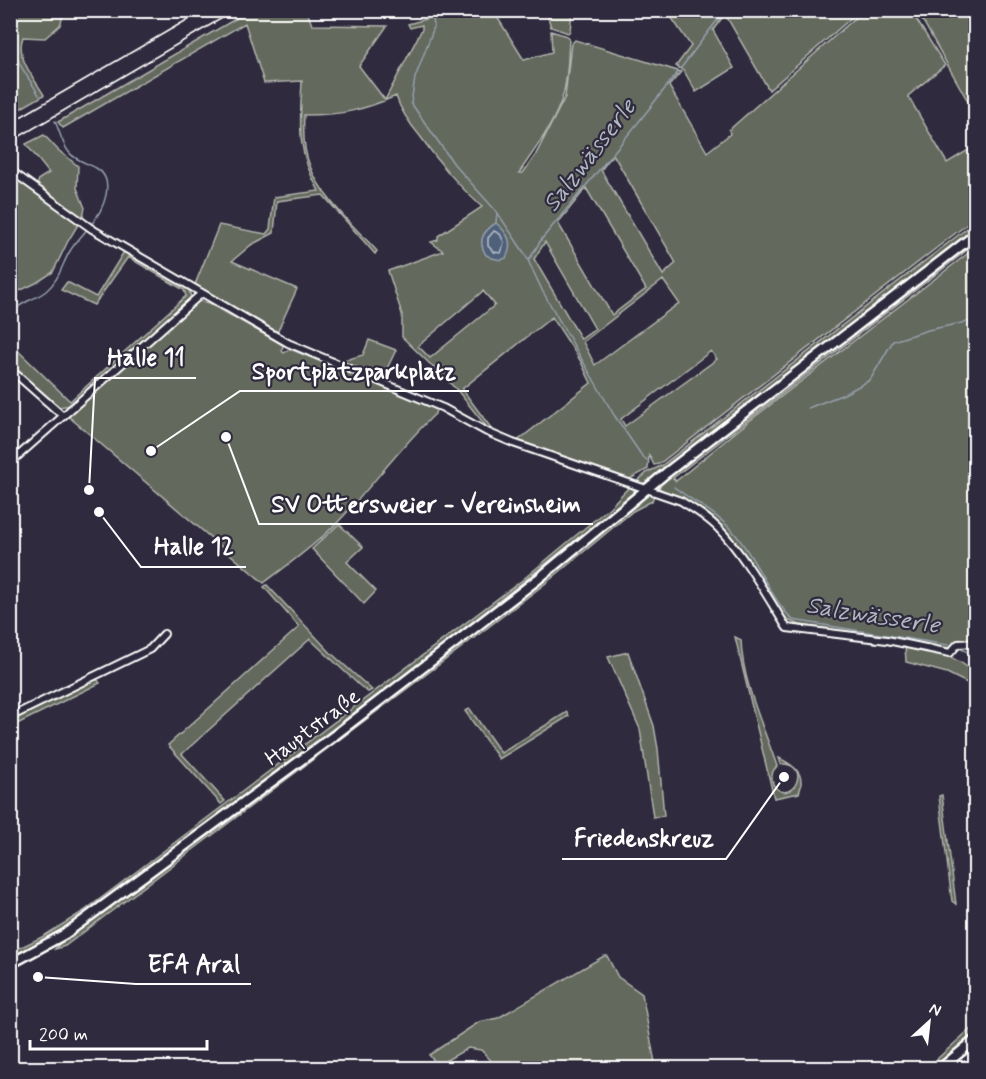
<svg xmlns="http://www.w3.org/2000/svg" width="986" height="1079" font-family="Mynerve,sans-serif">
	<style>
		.green { fill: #63695c; stroke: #b1b4ae; stroke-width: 1.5; fill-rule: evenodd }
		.water { fill: #50617a; stroke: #96a0af; stroke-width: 1.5 }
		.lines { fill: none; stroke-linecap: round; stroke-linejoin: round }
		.shore { stroke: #b9c0ca; stroke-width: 1.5 }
		.stream { stroke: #96a0af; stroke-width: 1.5 }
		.street-casing { stroke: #fff; stroke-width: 10 }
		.secondary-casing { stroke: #fff; stroke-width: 13 }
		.street { stroke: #2f2a3d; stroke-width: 6 }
		.secondary { stroke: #2f2a3d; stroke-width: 8 }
		.rail { stroke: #fff; stroke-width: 1.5 }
		.labels { text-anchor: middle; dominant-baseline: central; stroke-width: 4.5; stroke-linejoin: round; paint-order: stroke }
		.street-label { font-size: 22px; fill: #fff; stroke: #2f2a3d }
		.water-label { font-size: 24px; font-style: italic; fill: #b0b8c3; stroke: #2f2a3d }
		.leader { fill: none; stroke: #fff; stroke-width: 2 }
		.callout-dot { fill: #fff; stroke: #2f2a3d; stroke-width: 2 }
		.callout-label { font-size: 24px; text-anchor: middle; font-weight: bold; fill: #fff; stroke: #2f2a3d; stroke-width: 4.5; stroke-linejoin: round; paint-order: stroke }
	</style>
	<rect width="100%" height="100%" fill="#2f2a3d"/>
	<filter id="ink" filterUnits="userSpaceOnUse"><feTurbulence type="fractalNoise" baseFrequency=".0167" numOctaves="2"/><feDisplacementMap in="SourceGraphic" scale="12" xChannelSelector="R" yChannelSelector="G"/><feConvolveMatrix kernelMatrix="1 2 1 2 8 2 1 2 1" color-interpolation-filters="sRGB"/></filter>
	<g filter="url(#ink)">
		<g class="green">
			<path d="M 496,10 L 494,12 L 524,60 L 552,52 L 551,31 L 567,36 L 569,39 C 568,57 568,77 563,95 C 555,123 535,149 519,173 L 523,173 L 535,156 L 565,97 L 571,44 L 575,40 L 681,72 L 669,86 L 707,152 L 730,134 L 729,130 L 863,11 L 911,11 L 945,65 L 908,96 L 947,163 L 975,146 L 975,218 L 659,464 L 654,465 L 649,455 L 648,469 L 628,480 L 516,442 L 591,383 L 580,360 L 552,317 L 462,389 L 491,428 L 500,436 L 486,430 L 485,425 L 457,390 L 402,337 L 402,314 L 388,271 L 443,251 L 431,242 L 438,240 L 438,236 L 482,207 C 456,183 441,165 420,136 C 410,124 401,112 396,96 C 361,111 341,115 304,115 C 303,132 303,150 310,166 C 321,197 355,227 377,251 L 375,254 L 323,195 L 277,201 L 274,233 L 251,245 L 232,261 L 297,289 L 276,335 L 194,287 L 219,225 L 266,234 L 270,229 L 274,197 L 319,191 C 296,150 300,126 302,81 L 264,83 L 245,23 L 63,128 L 58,122 L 249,11 L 307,11 L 312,25 L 387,26 L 359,66 L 385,100 L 422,29 L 422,25 L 410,28 L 408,24 L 426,19 L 424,11 L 438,11 L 440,16 L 462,11 ZM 613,154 L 676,263 L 663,275 L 601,170 ZM 586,188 L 646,289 L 612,315 L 558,223 ZM 545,242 L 595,329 L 581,339 L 534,259 ZM 663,280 L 679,303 L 595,365 L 583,342 ZM 483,291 L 495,305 L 430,358 L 418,346 ZM 711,351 L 717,359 L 625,426 L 621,419 Z"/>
			<path d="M 16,11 L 65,11 L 60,25 L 45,38 L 23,37 C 15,57 34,78 44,95 L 11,114 L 10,27 Z"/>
			<path d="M 546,11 L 572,11 L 570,31 L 568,33 L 551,27 Z"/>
			<path d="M 667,11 L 859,11 L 769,90 L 725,14 L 713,30 L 734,68 L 696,92 L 684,71 L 676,66 L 691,46 Z"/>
			<path d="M 915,11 L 975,11 L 975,114 L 924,23 Z"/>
			<path d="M 44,135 L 58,150 L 78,166 L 77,188 L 85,208 L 82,220 L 37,186 L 39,179 L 49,173 L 26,144 Z"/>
			<path d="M 10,174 L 79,223 L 68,241 L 53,272 L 36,283 L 19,291 L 11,300 Z"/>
			<path d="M 975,222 L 975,228 L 649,482 L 640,484 L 636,482 L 648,472 L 661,466 Z"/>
			<path d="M 975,238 L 975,244 L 673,478 L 676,481 L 748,422 L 975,248 L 975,641 L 956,641 L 952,647 L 940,649 L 879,636 L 800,625 L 785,619 L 778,611 L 720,527 L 694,505 L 660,489 L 659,485 L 669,475 Z"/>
			<path d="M 125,250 L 189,289 L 191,298 L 71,405 L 59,407 L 11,364 L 11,344 L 70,401 L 186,296 L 184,290 L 128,257 L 94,305 L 61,290 L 67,282 L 96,297 Z"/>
			<path d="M 200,301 L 209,303 L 283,345 L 282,351 L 284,353 L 290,349 L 436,409 L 435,414 C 399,448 370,489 336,524 C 314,546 289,564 264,583 L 68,416 L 195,303 Z"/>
			<path d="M 369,340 L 396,350 L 382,379 L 338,362 L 363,355 Z"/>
			<path d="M 630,486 L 634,488 L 634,492 C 457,639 271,775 87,914 L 55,935 L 11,957 L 11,952 L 44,936 L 84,911 L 521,581 L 610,507 Z"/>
			<path d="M 648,494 L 654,495 L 652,501 L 633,511 L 546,583 L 440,664 L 65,946 L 55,949 L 61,942 L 333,739 Z"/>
			<path d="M 339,524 L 363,547 L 347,562 L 376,591 L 364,604 L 312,549 Z"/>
			<path d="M 267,585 L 331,653 L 372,690 L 368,692 L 360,686 L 310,639 L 182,754 L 225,801 L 221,804 L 168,745 L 299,627 L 264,587 Z"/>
			<path d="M 735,637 L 741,640 C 742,681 764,728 777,766 L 773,771 C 771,778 771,784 777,789 C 795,802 811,763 781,764 L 779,758 C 795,766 806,774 799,793 L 774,798 Z"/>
			<path d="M 905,645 C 930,651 956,654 975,674 L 975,687 L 947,673 L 906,662 Z"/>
			<path d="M 628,652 L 654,726 L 658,749 L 664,816 L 653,817 L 640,729 L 608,657 Z"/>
			<path d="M 96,678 L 100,683 L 11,727 L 11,721 Z"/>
			<path d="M 470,709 L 501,753 L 567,712 L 569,716 L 499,759 L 465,711 Z"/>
			<path d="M 942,795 L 956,904 L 952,901 L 939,796 Z"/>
			<path d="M 604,956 L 607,956 L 618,977 L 642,994 L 656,1068 L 498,1068 L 481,1050 L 468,1048 L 438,1065 L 429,1055 L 479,1022 L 498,1018 Z"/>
			<path d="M 975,1025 L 975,1034 L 936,1068 L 927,1068 Z"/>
		</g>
		<path class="water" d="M 496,223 C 508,233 514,243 506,258 L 501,260 L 492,258 L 486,255 C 477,241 483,231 496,223 Z"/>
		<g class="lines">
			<path class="shore" d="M 494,231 L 500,234 L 504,242 L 501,253 L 494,252 L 488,246 L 488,238 Z"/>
			<g class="stream">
				<path d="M 20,10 C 3,50 20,63 39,95"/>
				<path d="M 432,10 L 434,27 L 415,78 L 411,103 L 454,164 L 497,212 L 525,254 L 543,292 L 614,415 L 642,456 L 647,460"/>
				<path d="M 681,68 L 725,10"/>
				<path d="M 55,121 C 59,130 62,143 68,151 C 74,160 87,163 96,168 C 117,180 103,210 91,225"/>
				<path d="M 496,223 L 497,212"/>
				<path d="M 529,260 L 541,240 L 637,124 L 678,72"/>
				<path d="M 10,318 C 19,300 32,302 46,291 C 59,281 62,264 70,251 C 75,243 82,236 88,228"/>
				<path d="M 808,408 L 844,394 L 870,380 L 893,341 L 928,330 L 976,320"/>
				<path d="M 674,487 C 695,503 719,514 736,535 C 758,562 769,596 793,620 L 954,646"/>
				<path d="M 959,648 L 970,653 L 976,666"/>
			</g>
			<defs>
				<g id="street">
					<path d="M 10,170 L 92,229 L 288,343 L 443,408 L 487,432 L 513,443 L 681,501 C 694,509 707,517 718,528 C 743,553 768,598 787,628 L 887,640 L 950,653 L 958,644 L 976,643"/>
					<path d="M 10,369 L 63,416"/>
					<path d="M 10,463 L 201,294"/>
					<path d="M 10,717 L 150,649 L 164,634"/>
				</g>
				<g id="secondary">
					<path d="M 10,964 L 65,934 L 335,735 L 538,579 L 666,473 L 976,234"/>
					<path d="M 941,1068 L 976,1039"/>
				</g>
			</defs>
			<use href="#street" class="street-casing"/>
			<use href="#secondary" class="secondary-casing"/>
			<use href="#street" class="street"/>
			<use href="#secondary" class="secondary"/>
			<g class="rail">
				<path d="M 10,123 L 204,10"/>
				<path d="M 10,142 L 236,10"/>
			</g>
		</g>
	</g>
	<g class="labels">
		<g class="street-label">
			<text transform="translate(313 728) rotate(-37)">Hauptstraße</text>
		</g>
		<g class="water-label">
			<text transform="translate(590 156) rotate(-52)">Salzwässerle</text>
			<text transform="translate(873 616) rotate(9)">Salzwässerle</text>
		</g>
	</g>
	<path class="leader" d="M89 490L95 378H196M151 451L240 391H469M226 437L259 524H593M99 512L141 567H246M784 777L726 859H562M38 977L136 984H251"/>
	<g class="callout-dot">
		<circle cx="89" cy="490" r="6"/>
		<circle cx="151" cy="451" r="6"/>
		<circle cx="226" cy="437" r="6"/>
		<circle cx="99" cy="512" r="6"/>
		<circle cx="784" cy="777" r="6"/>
		<circle cx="38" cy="977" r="6"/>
	</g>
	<g class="callout-label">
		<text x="146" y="365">Halle 11</text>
		<text x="354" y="379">Sportplatzparkplatz</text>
		<text x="426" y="512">SV Ottersweier - Vereinsheim</text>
		<text x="194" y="554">Halle 12</text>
		<text x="644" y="846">Friedenskreuz</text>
		<text x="194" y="972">EFA Aral</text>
	</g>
	<rect width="986" height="1079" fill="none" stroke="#2f2a3d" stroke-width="36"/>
	<rect x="18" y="18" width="950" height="1043" fill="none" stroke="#fff" stroke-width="2" filter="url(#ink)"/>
	<g transform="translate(929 1022) rotate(27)" stroke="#2f2a3d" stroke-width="4.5" paint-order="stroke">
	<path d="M0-4.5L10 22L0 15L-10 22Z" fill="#ffffff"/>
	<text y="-9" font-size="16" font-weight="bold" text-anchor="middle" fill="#ffffff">N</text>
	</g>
	<path d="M30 1040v9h177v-9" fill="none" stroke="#ffffff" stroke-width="3"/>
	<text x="39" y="1040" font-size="18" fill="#ffffff" stroke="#2f2a3d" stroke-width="4.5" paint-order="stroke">200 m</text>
</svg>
